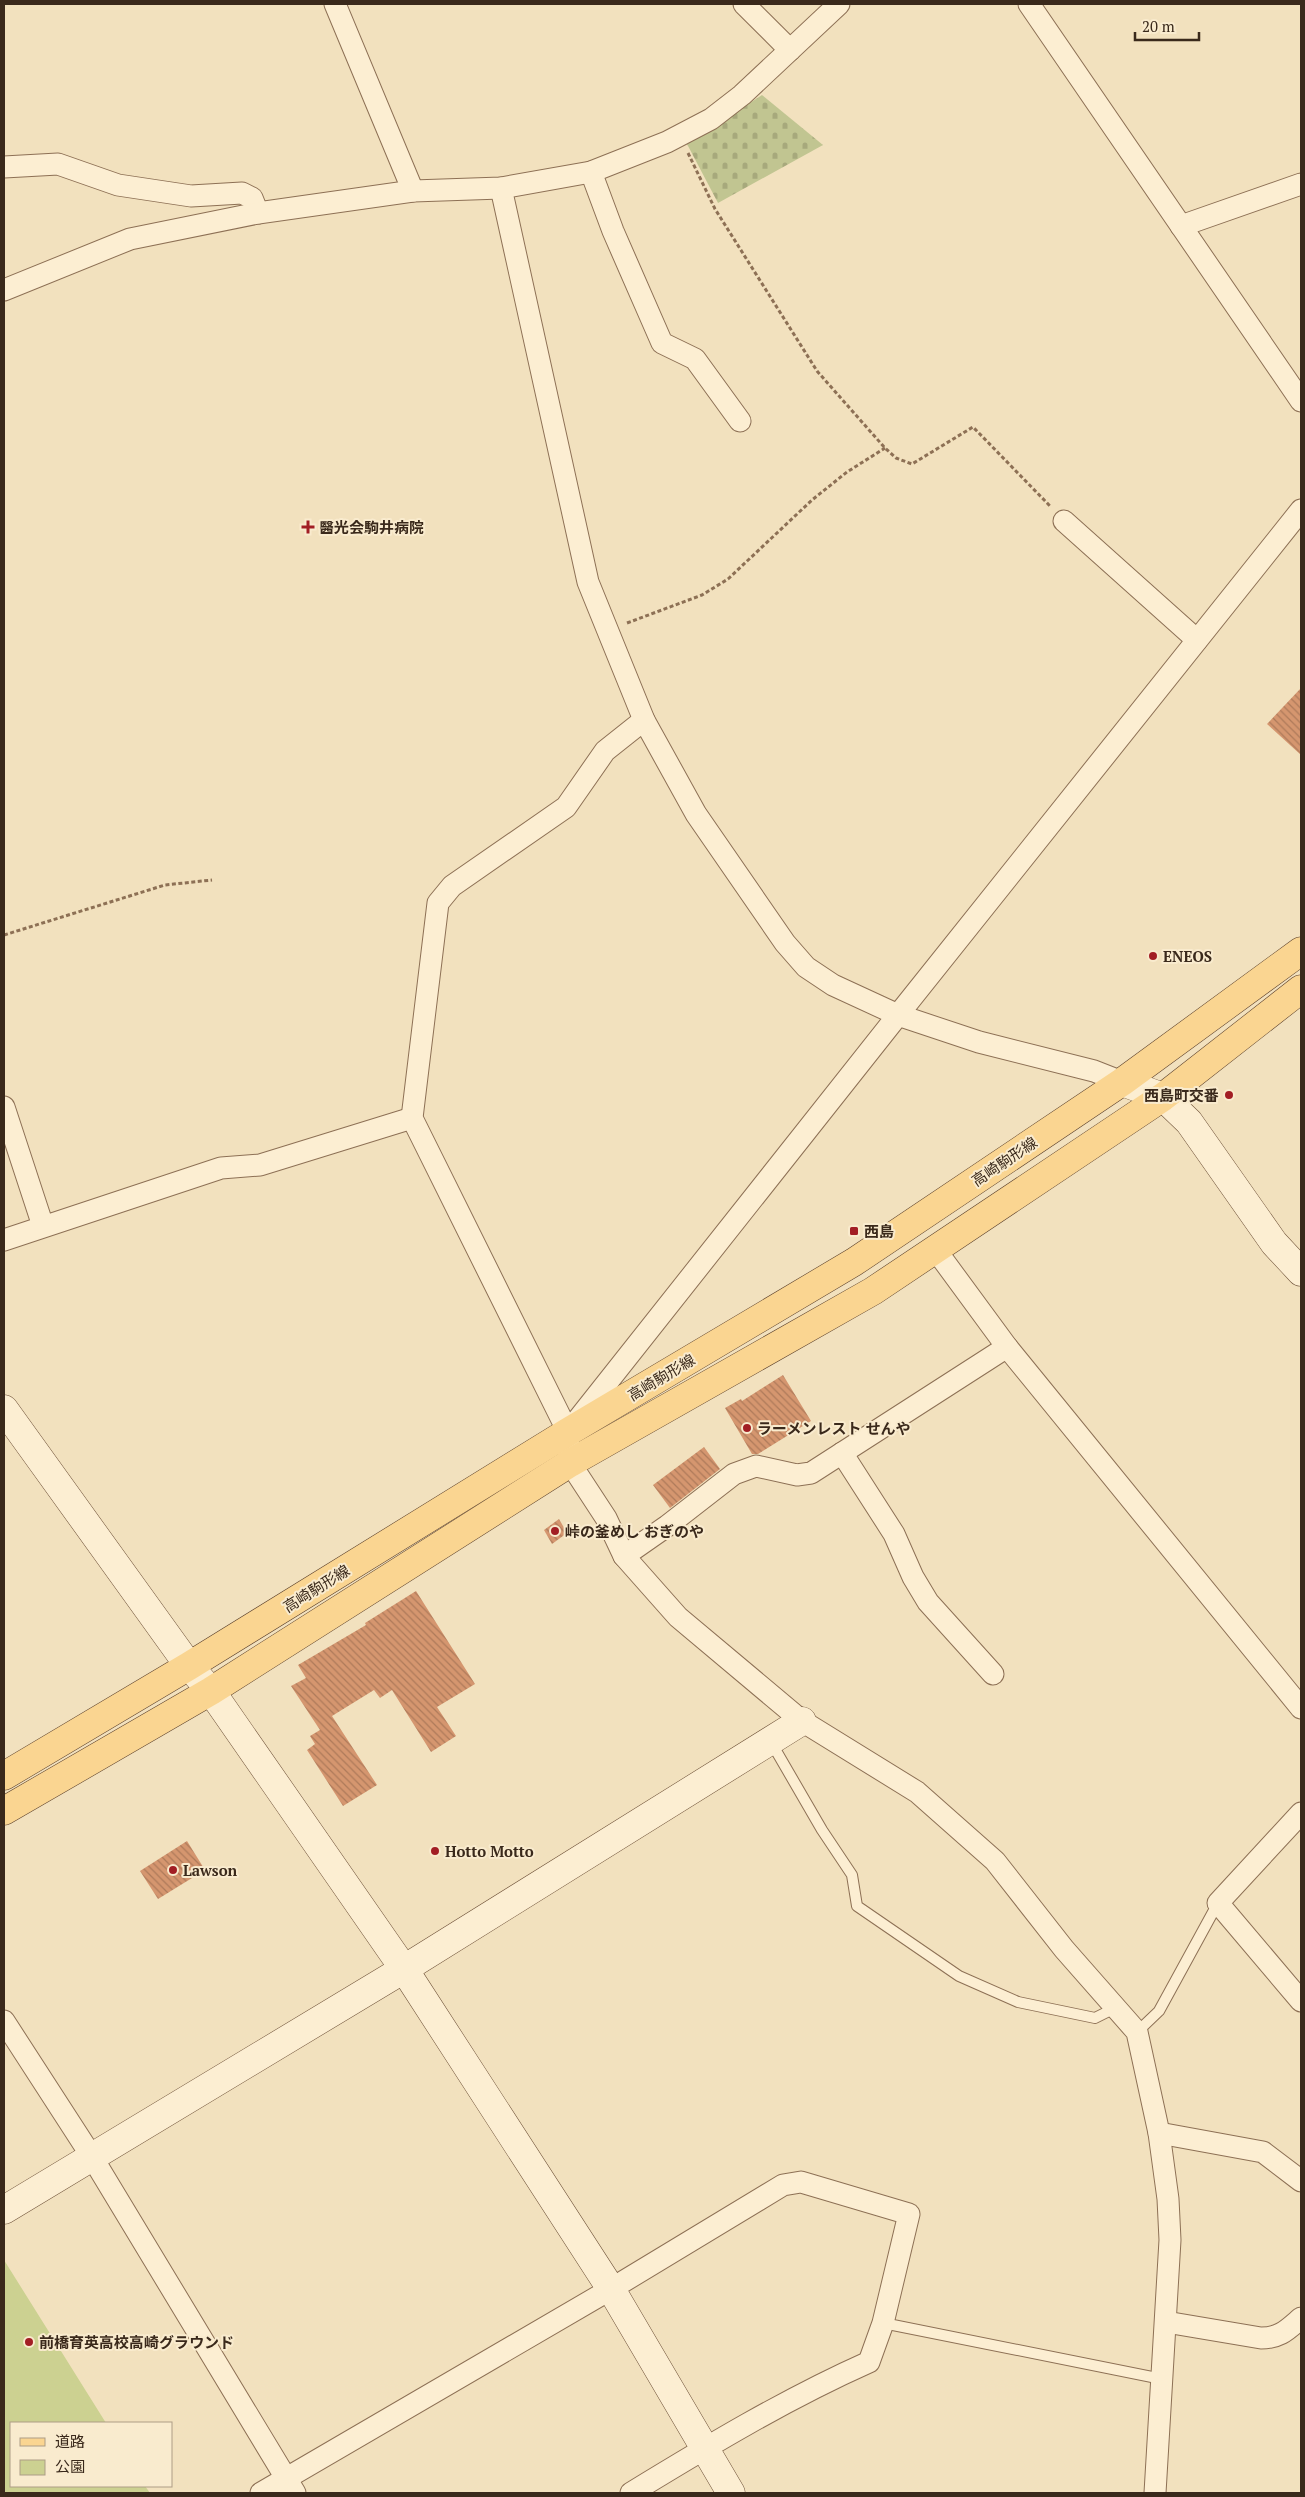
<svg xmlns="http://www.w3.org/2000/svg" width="1305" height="2497" font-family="'PT Serif','Noto Sans JP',serif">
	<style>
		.cemetery { fill: url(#cemetery-stones) }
		.park { fill: #ccd191 }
		.building { fill: url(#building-back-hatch) }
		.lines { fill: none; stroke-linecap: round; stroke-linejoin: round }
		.lane-casing { stroke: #8d7055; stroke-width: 12 }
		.street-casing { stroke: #8d7055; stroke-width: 23 }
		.secondary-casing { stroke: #6e5138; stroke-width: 29 }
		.primary-casing { stroke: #593e2a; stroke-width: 29 }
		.path { stroke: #8d7055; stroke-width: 3; stroke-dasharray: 4 2.5; stroke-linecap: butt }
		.lane { stroke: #fceed2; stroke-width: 10 }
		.street { stroke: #fceed2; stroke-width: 21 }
		.secondary { stroke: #fceed2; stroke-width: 28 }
		.primary { stroke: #fad591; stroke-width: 28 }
		.poi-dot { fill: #a21e24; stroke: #f9ebce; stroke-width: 2 }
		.labels { text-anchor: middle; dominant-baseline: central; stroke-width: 4; stroke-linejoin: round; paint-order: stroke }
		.poi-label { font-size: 15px; font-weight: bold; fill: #3a291b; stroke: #f9ebce; text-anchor: start }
		.street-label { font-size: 15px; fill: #3a291b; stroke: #f9ebce }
	</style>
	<defs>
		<pattern id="cemetery-stones" width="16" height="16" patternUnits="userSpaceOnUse" patternTransform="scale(1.25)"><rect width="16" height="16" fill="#c1c591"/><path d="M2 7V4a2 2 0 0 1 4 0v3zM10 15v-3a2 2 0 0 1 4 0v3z" fill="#a7a97c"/></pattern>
		<pattern id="building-back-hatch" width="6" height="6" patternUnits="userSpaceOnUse" patternTransform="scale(1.25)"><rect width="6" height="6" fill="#d5966f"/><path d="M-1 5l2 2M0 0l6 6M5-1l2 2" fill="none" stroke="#ae7a5a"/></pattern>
	</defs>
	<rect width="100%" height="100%" fill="#f2e1be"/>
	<path class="cemetery" d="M 762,95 L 823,145 L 718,203 L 687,144 Z"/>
	<path class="park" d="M 4,2260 L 106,2423 L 11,2423 L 11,2486 L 145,2486 L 150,2493 L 4,2493 Z"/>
	<g class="building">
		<path d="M 1301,688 L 1301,755 L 1267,724 Z"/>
		<path d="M 783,1375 L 811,1421 L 758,1454 L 752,1454 L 725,1408 L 741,1399 L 742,1401 Z"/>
		<path d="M 704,1447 L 720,1469 L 670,1508 L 653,1485 Z"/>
		<path d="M 559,1519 L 567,1533 L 552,1544 L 544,1530 Z"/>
		<path d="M 416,1591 L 475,1684 L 437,1707 L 456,1736 L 431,1752 L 392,1690 L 380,1698 L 374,1690 L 332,1716 L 377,1785 L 343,1806 L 307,1750 L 315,1744 L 310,1736 L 320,1730 L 291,1686 L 306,1678 L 298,1665 L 366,1625 L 365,1623 Z"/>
		<path d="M 187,1841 L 205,1870 L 158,1899 L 140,1871 Z"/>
	</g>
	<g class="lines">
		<defs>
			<g id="lane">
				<path d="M 771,1742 L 822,1830 L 852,1875 L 857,1906 L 959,1976 L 1018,2002 L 1095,2018 L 1115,2008"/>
				<path d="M 1137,2032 L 1159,2011 L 1218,1903"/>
				<path d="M 883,2323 L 1162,2379"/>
			</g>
			<g id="street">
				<path d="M 335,4 L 413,191"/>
				<path d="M 744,4 L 790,50"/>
				<path d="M 1029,4 L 1301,401"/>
				<path d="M 4,167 L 58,164 L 118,185 L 191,196 L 242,193 L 252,198 L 258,213"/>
				<path d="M 591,172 L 613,231 L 662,343 L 695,359 L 740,421"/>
				<path d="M 501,188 L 588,582 L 644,720 L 696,814 L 785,943 L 806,967 L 833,985 L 898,1015 L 979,1042 L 1094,1071 L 1122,1082"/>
				<path d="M 1181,226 L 1301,184"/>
				<path d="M 4,290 L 130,239 L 258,213 L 413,191 L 501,188 L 591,172 L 667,142 L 711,119 L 742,95 L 839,4"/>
				<path d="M 1064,521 L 1197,640"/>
				<path d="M 4,1107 L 43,1226"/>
				<path d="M 4,1240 L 221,1168 L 260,1165 L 412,1118"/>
				<path d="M 935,1249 L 1007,1347 L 1301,1708"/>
				<path d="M 568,1432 L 412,1118 L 438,903 L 452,886 L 566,807 L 605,751 L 644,720"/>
				<path d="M 842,1453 L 894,1534 L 913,1577 L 928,1602 L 993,1674"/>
				<path d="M 624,1556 L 667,1526 L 734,1474 L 756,1466 L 797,1475 L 811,1473 L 1007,1347"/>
				<path d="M 1301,1813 L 1218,1903 L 1301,2001"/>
				<path d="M 4,2021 L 92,2157 L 295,2493"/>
				<path d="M 1159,2133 L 1263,2152 L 1301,2181"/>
				<path d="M 1166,2322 L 1261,2338 C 1280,2338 1287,2330 1301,2318"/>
				<path d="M 261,2493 L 611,2289 L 783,2185 L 801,2182 L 909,2214 L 883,2323 L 869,2362 C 786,2399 708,2446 631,2493"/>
				<path d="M 1155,2493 L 1170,2240 L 1168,2199 L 1159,2133 L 1137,2032 L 1064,1949 L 995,1861 L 917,1792 L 802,1721 L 678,1617 L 624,1556 L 606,1518 L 570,1463 L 568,1432 L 898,1015 L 1301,510"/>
			</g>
			<g id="secondary">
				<path d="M 1122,1082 L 1163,1097 L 1189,1122 L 1274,1243 L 1301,1272"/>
				<path d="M 4,1409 L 189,1666 L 211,1691 L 404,1969 L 611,2289 L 731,2493"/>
				<path d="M 4,2210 L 404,1969 L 802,1721"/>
			</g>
			<g id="primary">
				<path d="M 4,1776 L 189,1666 L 568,1432 L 854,1262 L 1122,1082 L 1301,951"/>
				<path d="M 4,1811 L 211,1691 L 570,1463 L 873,1291 L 1163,1097 L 1301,989"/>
			</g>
		</defs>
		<use href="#lane" class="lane-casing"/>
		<use href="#street" class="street-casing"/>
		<use href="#secondary" class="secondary-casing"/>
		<use href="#primary" class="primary-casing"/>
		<g class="path">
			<path d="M 688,153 L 715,209 L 817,371 L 885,448 L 896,458 L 912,464 L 973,427 L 1050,506"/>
			<path d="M 627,623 L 702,595 L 728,579 L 812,500 L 847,472 L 885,448"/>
			<path d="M 4,935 L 165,885 L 212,880"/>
		</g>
		<use href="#lane" class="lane"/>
		<use href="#street" class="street"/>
		<use href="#secondary" class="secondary"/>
		<use href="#primary" class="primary"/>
	</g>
	<g class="poi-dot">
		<path d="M305.5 519.5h5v5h5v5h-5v5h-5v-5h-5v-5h5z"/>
		<circle cx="1153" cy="956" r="5"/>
		<circle cx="1229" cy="1095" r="5"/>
		<rect x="849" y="1226" width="10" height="10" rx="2.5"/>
		<circle cx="747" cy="1428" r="5"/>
		<circle cx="555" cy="1531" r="5"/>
		<circle cx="435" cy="1851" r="5"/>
		<circle cx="173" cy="1870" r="5"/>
		<circle cx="29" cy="2342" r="5"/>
	</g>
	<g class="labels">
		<g class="poi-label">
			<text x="319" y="527">醫光会駒井病院</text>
			<text x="1163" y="956">ENEOS</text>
			<text x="1219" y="1095" text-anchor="end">西島町交番</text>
			<text x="864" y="1231">西島</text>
			<text x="757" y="1428">ラーメンレスト せんや</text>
			<text x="565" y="1531">峠の釜めし おぎのや</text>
			<text x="445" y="1851">Hotto Motto</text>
			<text x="183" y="1870">Lawson</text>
			<text x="39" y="2342">前橋育英高校高崎グラウンド</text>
		</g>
		<g class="street-label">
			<text transform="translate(1004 1161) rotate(-34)">高崎駒形線</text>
			<text transform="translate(661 1377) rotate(-31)">高崎駒形線</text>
			<text transform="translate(316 1588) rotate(-32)">高崎駒形線</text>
		</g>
	</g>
	<rect width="1305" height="2497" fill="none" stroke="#3a291b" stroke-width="10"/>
	<rect x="10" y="2422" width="162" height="65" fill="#f9ebce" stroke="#ad9d86"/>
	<rect x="20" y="2438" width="25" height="8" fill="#fad591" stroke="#ad9d86"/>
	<text x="55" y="2447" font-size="15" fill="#3a291b">道路</text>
	<rect x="20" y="2460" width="25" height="15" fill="#ccd191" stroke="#ad9d86"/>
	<text x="55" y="2472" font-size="15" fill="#3a291b">公園</text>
	<path d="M1135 32v8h64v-8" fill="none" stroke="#3a291b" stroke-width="2.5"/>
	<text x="1142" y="32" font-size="15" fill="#3a291b" stroke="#f9ebce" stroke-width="4" paint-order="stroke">20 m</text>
</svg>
